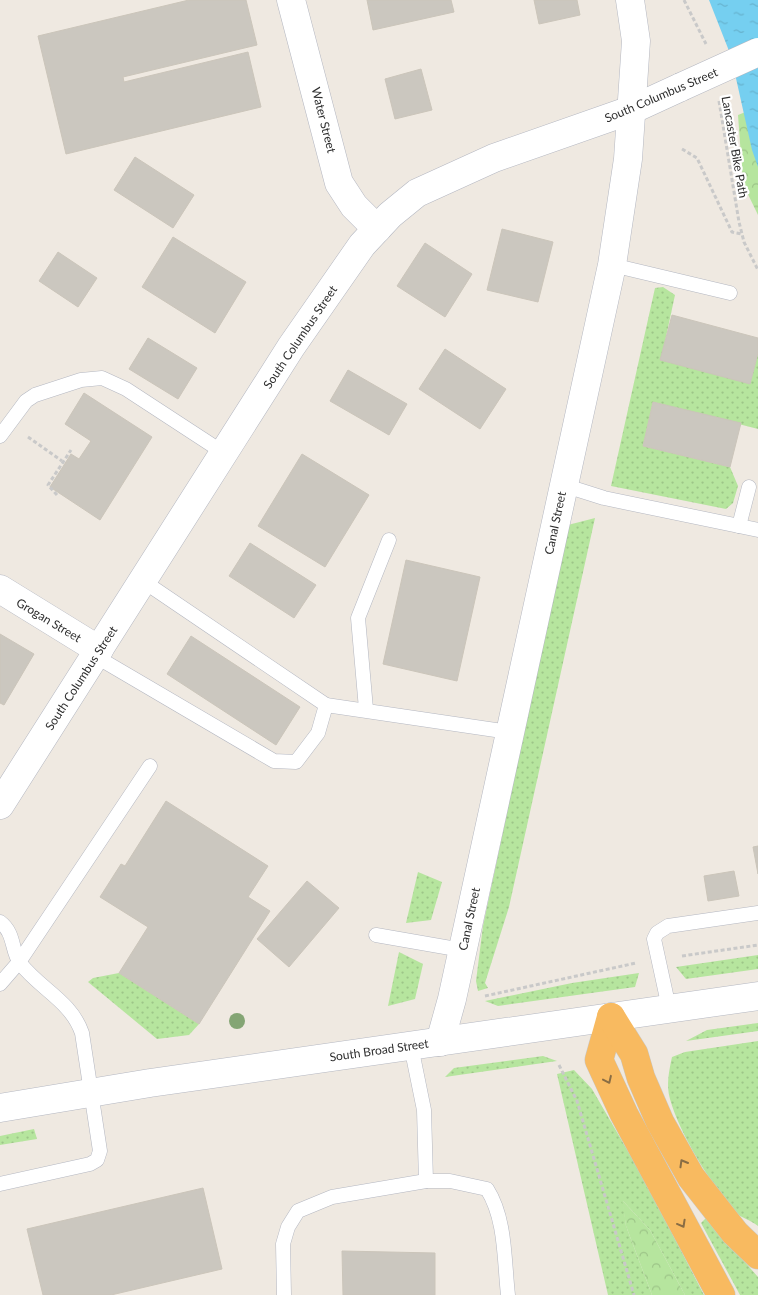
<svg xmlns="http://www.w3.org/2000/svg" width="758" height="1295" font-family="Lato,sans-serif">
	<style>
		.grass { fill: url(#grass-dots) }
		.forest { fill: url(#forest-crowns) }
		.water { fill: url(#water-ripples) }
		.building { fill: #cbc7bf; stroke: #cbc5ba }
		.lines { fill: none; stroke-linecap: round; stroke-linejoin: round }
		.service-casing { stroke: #b4b7c1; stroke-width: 15 }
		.minor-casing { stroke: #b4b7c1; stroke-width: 29 }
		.tertiary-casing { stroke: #b4b7c1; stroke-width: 29 }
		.secondary-casing { stroke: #b4b7c1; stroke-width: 29 }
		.trunk-casing { stroke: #c9c9c9; stroke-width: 29 }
		.path { stroke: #c9c9c9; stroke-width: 3; stroke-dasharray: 4 2.5; stroke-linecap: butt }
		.service { stroke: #fff; stroke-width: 14 }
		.minor { stroke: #fff; stroke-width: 28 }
		.tertiary { stroke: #fff; stroke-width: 28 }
		.secondary { stroke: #fff; stroke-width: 28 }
		.trunk { stroke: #f8ba60; stroke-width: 28 }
		.tertiary-bridge-casing { stroke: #b4b7c1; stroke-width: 29; stroke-linecap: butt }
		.tertiary-bridge { stroke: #fff; stroke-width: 28 }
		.tree { fill: #84a574 }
		.oneway { stroke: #896d44 }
		.labels { text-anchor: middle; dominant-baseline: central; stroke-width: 4.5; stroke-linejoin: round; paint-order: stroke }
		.street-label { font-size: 12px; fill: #2e2e2e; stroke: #fff }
	</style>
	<defs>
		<pattern id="grass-dots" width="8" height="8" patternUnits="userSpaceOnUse" patternTransform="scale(1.25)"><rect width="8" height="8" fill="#b6e59e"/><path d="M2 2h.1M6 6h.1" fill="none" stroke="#9dc588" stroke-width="1.8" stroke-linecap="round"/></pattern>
		<pattern id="forest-crowns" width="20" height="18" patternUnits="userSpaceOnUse" patternTransform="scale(1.25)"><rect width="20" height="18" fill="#b6e59e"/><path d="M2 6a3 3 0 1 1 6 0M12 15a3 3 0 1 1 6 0" fill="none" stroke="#9dc588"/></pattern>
		<pattern id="water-ripples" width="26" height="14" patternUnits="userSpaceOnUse" patternTransform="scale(1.25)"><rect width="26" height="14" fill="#75cff0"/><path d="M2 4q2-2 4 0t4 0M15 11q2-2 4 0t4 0" fill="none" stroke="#66b2ce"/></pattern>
	</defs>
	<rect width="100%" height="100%" fill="#efe9e1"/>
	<g class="grass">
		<path d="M 663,287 L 675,295 L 661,360 L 750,383 L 758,353 L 758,429 L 653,402 L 643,446 L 730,467 L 738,486 L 733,503 L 726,509 L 611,486 L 655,288 Z"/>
		<path d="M 595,518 L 509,907 L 485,983 L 488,988 L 478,991 L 476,981 L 483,926 L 568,525 Z"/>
		<path d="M 418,872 L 442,882 L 431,920 L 406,923 Z"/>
		<path d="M 399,952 L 423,964 L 415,999 L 388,1006 Z"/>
		<path d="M 758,955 L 758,969 L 686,979 L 676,967 Z"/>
		<path d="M 119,973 L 199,1024 L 189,1035 L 157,1039 L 88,982 L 93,978 Z"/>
		<path d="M 639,973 L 635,987 L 498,1006 L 485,1001 L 572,983 Z"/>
		<path d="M 758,1023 L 758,1031 L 686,1041 L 707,1030 Z"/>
		<path d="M 758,1041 L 758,1226 C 751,1220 741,1218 735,1212 C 712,1186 679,1133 670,1099 C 666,1085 669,1071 672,1057 L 685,1052 Z"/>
		<path d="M 543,1056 L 557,1061 L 445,1077 L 454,1068 Z"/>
		<path d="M 574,1070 L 592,1089 L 644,1179 L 704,1295 L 685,1295 L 650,1230 L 623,1201 L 626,1226 L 652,1295 L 608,1295 L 557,1074 Z"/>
		<path d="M 34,1129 L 37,1139 L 0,1145 L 0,1136 Z"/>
		<path d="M 706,1218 L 758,1277 L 758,1295 L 740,1295 L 701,1223 Z"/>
	</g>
	<g class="forest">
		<path d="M 758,107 L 758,215 L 743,184 L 738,115 Z"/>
		<path d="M 622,1200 L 650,1230 L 685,1295 L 652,1295 L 626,1226 Z"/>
	</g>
	<path class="water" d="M 709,0 L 758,0 L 758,167 L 752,150 L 731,56 Z"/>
	<g class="building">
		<path d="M 189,0 L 246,0 L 257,45 L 123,77 L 124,82 L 248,52 L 261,107 L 66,154 L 38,36 Z"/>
		<path d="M 367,0 L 451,0 L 454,12 L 373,30 Z"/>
		<path d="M 534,0 L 577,0 L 580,15 L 539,24 Z"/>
		<path d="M 421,69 L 432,110 L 395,119 L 385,79 Z"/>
		<path d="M 135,157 L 194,195 L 173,228 L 114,190 Z"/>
		<path d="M 502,229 L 553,242 L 538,302 L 487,290 Z"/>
		<path d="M 173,237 L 246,282 L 215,333 L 142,287 Z"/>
		<path d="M 425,243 L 472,274 L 445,317 L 397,286 Z"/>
		<path d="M 58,252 L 97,278 L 78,307 L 39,281 Z"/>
		<path d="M 672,315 L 758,338 L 758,353 L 750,384 L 660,360 Z"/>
		<path d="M 148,338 L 197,368 L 178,399 L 129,369 Z"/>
		<path d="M 445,349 L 506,389 L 480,429 L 419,389 Z"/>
		<path d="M 348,370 L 407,404 L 389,435 L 330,401 Z"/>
		<path d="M 84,393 L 152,437 L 100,520 L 50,487 L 71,454 L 79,459 L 91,441 L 65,424 Z"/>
		<path d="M 653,402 L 741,423 L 730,467 L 643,446 Z"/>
		<path d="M 302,454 L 369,495 L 325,567 L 258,526 Z"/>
		<path d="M 250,543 L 316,585 L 294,618 L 229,576 Z"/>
		<path d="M 406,560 L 480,577 L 457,681 L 383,664 Z"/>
		<path d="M 0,634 L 34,654 L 4,705 L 0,703 Z"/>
		<path d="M 191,636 L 300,707 L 276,745 L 167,674 Z"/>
		<path d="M 166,801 L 268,866 L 248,897 L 270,911 L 199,1024 L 119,973 L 148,927 L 100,897 L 121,864 L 125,866 Z"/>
		<path d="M 758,846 L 758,874 L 753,847 Z"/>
		<path d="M 734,871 L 739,896 L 708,901 L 704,876 Z"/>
		<path d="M 307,881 L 339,908 L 289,967 L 257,939 Z"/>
		<path d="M 203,1188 L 222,1269 L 111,1295 L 43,1295 L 27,1229 Z"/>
		<path d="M 342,1251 L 435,1253 L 435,1295 L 343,1295 Z"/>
	</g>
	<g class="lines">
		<defs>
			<g id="service">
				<path d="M 612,265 L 730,293"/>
				<path d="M 0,436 L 26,401 L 35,395 L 81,380 L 102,378 L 126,389 L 224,453"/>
				<path d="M 563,485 L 604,498 L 758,530"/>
				<path d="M 739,526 L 749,487"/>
				<path d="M 95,656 L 274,761 L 296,762 L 318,733 L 326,705 L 143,581"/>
				<path d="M 326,705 L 509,732"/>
				<path d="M 366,709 L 358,618 L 389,540"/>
				<path d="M 0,922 C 15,933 11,950 20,963 C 40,989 71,1001 82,1033 L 100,1151 L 97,1160 L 90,1164 L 0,1184"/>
				<path d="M 376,935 L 462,950"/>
				<path d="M 0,984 L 19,962 L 150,766"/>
				<path d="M 669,1008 L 654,939 L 657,933 L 668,926 L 758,913"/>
				<path d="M 411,1046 L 424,1110 L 426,1181 L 450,1181 L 487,1189 C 506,1219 504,1260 508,1295"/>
				<path d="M 284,1295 L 283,1244 L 288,1227 L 298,1211 L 332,1197 L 426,1181"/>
			</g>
			<g id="minor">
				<path d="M 291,0 L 339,183 L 354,206 L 377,229"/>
				<path d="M 0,589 L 99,650"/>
			</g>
			<g id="tertiary">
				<path d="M 0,805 L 291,347 L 362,245 L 390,215 L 417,193 L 494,158 L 631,110 L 681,87"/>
				<path d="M 440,1042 L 452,999 L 612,265 L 628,159 L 636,41 L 630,0"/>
			</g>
			<path id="secondary" d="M 0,1108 L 150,1083 L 758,996"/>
			<g id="trunk">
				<path d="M 611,1017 L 599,1060 L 624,1114 L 721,1295"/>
				<path d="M 611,1017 L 634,1054 L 641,1078 L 660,1122 L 691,1177 L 735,1233 L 758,1255"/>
			</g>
		</defs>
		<use href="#service" class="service-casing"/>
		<use href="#minor" class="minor-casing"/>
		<use href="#tertiary" class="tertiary-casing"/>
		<use href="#secondary" class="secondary-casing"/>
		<use href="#trunk" class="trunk-casing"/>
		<g class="path">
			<path d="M 684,0 L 706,44"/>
			<path d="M 719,101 L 739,222 L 744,242 L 758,270"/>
			<path d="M 682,149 L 697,158 L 732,232 L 742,234"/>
			<path d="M 28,437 L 62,461"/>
			<path d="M 57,495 L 48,485 L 71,450"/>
			<path d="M 682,956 L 758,945"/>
			<path d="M 485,996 L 636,963"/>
			<path d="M 559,1065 L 577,1101 L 634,1295"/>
		</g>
		<use href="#service" class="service"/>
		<use href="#minor" class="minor"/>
		<use href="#tertiary" class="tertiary"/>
		<use href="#secondary" class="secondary"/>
		<use href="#trunk" class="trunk"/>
		<defs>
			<path id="tertiary-bridge" d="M 681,87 L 758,52"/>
		</defs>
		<use href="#tertiary-bridge" class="tertiary-bridge-casing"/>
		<use href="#tertiary-bridge" class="tertiary-bridge"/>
	</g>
	<circle class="tree" cx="237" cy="1021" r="8"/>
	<defs><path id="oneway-chevron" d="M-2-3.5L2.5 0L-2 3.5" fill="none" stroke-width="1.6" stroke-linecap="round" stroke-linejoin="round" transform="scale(1.25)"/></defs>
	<g class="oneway">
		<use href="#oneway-chevron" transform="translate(608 1080) rotate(65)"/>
		<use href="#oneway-chevron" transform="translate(683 1163) rotate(-120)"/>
		<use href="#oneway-chevron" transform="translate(682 1224) rotate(61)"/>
	</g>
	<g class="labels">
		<g class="street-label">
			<text transform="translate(661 95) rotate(-23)">South Columbus Street</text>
			<text transform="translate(324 120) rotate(76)">Water Street</text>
			<text transform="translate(735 147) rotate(80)">Lancaster Bike Path</text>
			<text transform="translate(300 337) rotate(-56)">South Columbus Street</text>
			<text transform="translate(555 523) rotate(-78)">Canal Street</text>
			<text transform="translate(49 620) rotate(31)">Grogan Street</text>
			<text transform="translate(81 678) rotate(-57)">South Columbus Street</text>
			<text transform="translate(469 919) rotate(-78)">Canal Street</text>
			<text transform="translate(379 1050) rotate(-8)">South Broad Street</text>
		</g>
	</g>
</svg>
